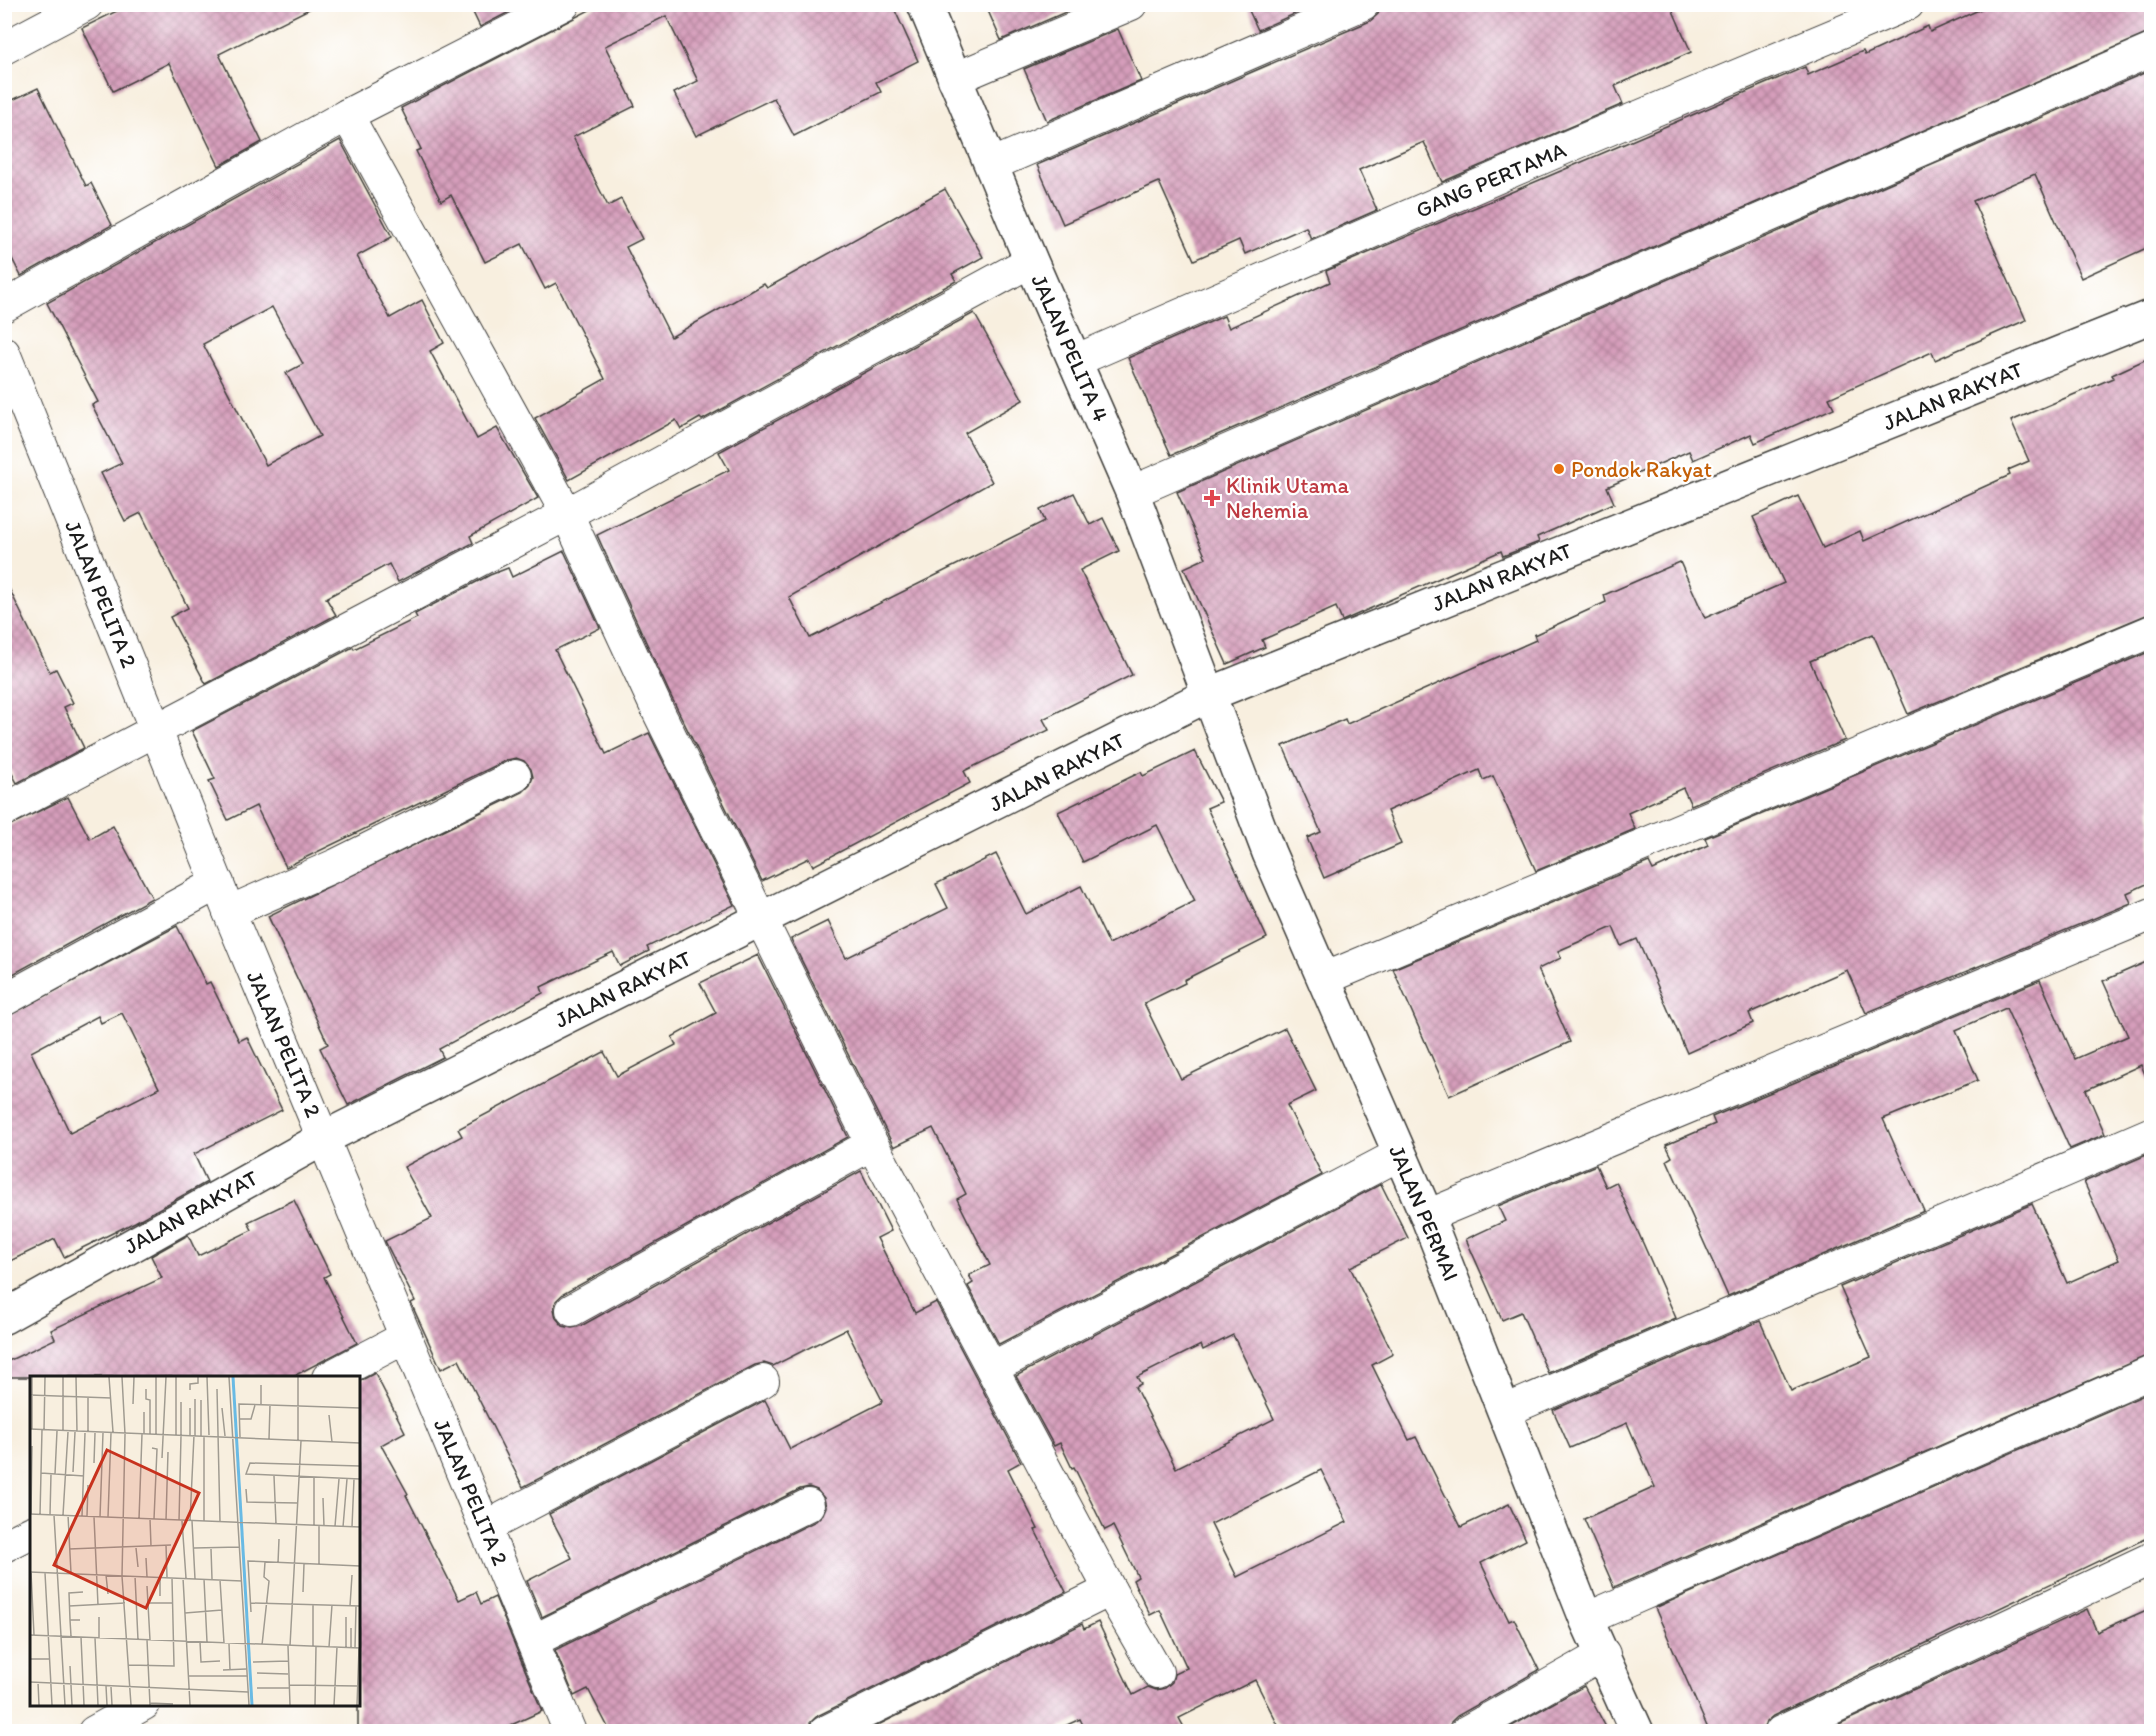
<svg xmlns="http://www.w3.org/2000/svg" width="2156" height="1736" font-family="Itim,sans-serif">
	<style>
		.building { fill: url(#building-cross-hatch); fill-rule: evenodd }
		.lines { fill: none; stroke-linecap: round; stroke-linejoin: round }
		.street-casing { stroke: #3d3c39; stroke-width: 34 }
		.secondary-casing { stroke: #3d3c39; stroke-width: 36 }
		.street { stroke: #fff; stroke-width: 32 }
		.secondary { stroke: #fff; stroke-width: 33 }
		.food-dot { fill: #e8710a; stroke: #fff; stroke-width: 2 }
		.health-dot { fill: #e0444e; stroke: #fff; stroke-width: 2 }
		.labels { text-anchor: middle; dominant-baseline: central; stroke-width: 4.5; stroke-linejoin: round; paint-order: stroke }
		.street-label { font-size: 22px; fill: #1c1c1c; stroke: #fff }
		.food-label { font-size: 22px; fill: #c56008; stroke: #fff; text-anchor: start }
		.health-label { font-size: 22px; fill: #be3a42; stroke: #fff; text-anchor: start }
		.inset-river { fill: none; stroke: #69bae4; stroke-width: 3 }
		.inset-road { fill: none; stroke: #a09b91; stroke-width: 1.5 }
		.view { fill: #c8321e; fill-opacity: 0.15; stroke: #c8321e; stroke-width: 3 }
		.inset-edge { fill: none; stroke: #1c1c1c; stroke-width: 3 }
	</style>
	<defs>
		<pattern id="building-cross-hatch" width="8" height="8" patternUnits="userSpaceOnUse" patternTransform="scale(1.5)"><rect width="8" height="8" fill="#d69ebb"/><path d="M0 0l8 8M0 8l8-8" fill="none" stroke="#ad8097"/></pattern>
	</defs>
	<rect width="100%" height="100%" fill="#fff"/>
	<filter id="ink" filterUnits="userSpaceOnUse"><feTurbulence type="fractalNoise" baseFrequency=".0167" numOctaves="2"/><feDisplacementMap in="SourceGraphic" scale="12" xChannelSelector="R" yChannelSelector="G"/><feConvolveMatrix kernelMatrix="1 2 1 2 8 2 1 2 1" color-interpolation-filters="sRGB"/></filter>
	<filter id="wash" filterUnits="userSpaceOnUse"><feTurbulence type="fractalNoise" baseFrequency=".008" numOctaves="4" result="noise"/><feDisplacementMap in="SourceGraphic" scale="24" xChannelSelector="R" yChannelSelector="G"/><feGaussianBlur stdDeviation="1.35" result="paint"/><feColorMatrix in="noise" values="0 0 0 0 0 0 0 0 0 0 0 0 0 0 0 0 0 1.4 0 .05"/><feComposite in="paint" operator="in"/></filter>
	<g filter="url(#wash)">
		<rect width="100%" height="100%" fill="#f8efdf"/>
		<g id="blocks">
			<g class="building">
				<path d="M 131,4 L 319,4 L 219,54 L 262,142 L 219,166 L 169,63 L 113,91 L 82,28 Z"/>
				<path d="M 469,4 L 513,4 L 515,9 L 480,27 Z"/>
				<path d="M 601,4 L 892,4 L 918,61 L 876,82 L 881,92 L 794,136 L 774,98 L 696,136 L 674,93 L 698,81 L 666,16 L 605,46 L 635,106 L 573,137 L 608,206 L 621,199 L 642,239 L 626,247 L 671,337 L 764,284 L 767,288 L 945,189 L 983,257 L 952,274 L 956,281 L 702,420 L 700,418 L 681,429 L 676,420 L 569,480 L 535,418 L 605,379 L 556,283 L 545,289 L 522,244 L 485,262 L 451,195 L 441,201 L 416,151 L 421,149 L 401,108 Z"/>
				<path d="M 985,4 L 1084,4 L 1001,40 Z"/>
				<path d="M 1246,4 L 1317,4 L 1258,30 Z"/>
				<path d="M 1381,4 L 1670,4 L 1691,52 L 1615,86 L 1623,104 L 1442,182 L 1424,142 L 1359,170 L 1377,210 L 1311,239 L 1306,227 L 1245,254 L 1239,240 L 1194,260 L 1159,182 L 1063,224 L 1037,165 L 1370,21 L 1378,14 Z"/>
				<path d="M 1992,4 L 2151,4 L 2151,32 L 1171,455 L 1128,358 L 1224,316 L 1229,328 L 1330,282 L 1326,271 L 1805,67 L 1808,75 L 1863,51 L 1865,55 L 1928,26 L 1930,32 Z"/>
				<path d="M 1118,29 L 1141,81 L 1047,121 L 1024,69 Z"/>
				<path d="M 2151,70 L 2151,246 L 2081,278 L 2035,174 L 1973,201 L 2026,320 L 1935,360 L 1932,352 L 1829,398 L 1834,408 L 1755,443 L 1751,434 L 1693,460 L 1689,451 L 1607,487 L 1614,503 L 1537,537 L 1539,542 L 1503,556 L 1501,551 L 1342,621 L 1336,607 L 1262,640 L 1265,647 L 1227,664 L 1184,568 L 1206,558 L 1177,492 Z"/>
				<path d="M 38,88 L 86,186 L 91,183 L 112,225 L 21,276 L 4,243 L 4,104 Z"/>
				<path d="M 340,140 L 392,237 L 357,256 L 390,318 L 422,300 L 444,343 L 430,351 L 477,439 L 497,428 L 538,498 L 470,536 L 473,543 L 398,582 L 389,564 L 326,598 L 336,615 L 206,684 L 170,617 L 188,608 L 141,513 L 125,521 L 101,473 L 122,463 L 92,405 L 98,402 L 47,303 ZM 272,307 L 303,364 L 286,373 L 320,436 L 266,465 L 203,344 Z"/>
				<path d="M 974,313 L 1023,400 L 965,433 L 992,482 L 789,597 L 810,638 L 1045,521 L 1040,510 L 1074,493 L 1090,525 L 1103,518 L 1119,551 L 1080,570 L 1132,675 L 1043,719 L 1049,730 L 964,771 L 970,783 L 813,866 L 809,858 L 762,881 L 669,692 L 597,535 L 729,470 L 719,452 Z"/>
				<path d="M 2151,357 L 2151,613 L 1908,714 L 1873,634 L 1810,661 L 1845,740 L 1691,805 L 1683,788 L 1628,813 L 1635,829 L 1536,871 L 1493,776 L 1483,780 L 1479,770 L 1387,811 L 1401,844 L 1324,878 L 1307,838 L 1321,832 L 1283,746 L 1345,719 L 1347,724 L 1536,640 L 1534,635 L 1606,602 L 1604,595 L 1680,562 L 1705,618 L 1784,583 L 1753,517 L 1798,496 L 1823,548 L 1860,531 L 1864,541 L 2010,475 L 2008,470 L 2029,461 L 2011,421 L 2113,378 L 2112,375 Z"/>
				<path d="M 564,551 L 600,628 L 555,650 L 606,754 L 649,733 L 734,905 L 647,947 L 649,951 L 620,966 L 613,952 L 541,987 L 543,993 L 439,1049 L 443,1057 L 348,1105 L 320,1048 L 328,1044 L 268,916 L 523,792 L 530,785 L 533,777 L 531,769 L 524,761 L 516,758 L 507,760 L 286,867 L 256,806 L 228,820 L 209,781 L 215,779 L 192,731 L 353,647 L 354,649 L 417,618 L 415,614 L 490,575 L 508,568 L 512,577 Z"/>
				<path d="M 4,578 L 50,672 L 56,669 L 73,703 L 64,707 L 84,748 L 17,783 L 4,758 Z"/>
				<path d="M 2151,651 L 2151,882 L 2127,893 L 2131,903 L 1866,1013 L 1847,970 L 1749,1013 L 1753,1023 L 1687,1053 L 1637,939 L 1621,946 L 1613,927 L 1558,951 L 1561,958 L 1538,969 L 1570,1042 L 1449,1096 L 1393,969 L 1649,862 L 1653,870 L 1708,845 L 1705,838 Z"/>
				<path d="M 1195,751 L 1221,802 L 1207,808 L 1267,938 L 1184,980 L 1185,983 L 1144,1003 L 1181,1079 L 1285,1028 L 1316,1091 L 1287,1105 L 1322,1175 L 999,1344 L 968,1286 L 973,1283 L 969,1275 L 990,1265 L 957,1199 L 966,1194 L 933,1128 L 894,1147 L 791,939 L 828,921 L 846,958 L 948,908 L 936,884 L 996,854 L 1026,914 L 1081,886 L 1109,944 L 1195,901 L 1157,825 L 1083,862 L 1058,812 L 1141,772 L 1143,776 Z"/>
				<path d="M 68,797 L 90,839 L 113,826 L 152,898 L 4,979 L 4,828 Z"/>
				<path d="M 177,926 L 206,984 L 210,982 L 239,1041 L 247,1037 L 282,1110 L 194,1154 L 207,1182 L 135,1222 L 64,1257 L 55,1239 L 4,1264 L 4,1018 ZM 122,1013 L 159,1088 L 70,1133 L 31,1052 L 98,1016 L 101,1023 Z"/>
				<path d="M 758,955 L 848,1137 L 563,1294 L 556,1301 L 554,1309 L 556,1318 L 563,1326 L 572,1328 L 581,1326 L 861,1171 L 891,1231 L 877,1238 L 915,1313 L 936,1302 L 1021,1462 L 1008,1469 L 1038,1529 L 1035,1530 L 1066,1592 L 817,1716 L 810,1723 L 807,1731 L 610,1731 L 588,1689 L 574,1696 L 555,1650 L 816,1521 L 823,1514 L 826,1507 L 824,1498 L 817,1490 L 809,1487 L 800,1489 L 542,1617 L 527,1581 L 572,1558 L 549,1514 L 765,1400 L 790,1449 L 881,1403 L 882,1400 L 846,1329 L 773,1366 L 764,1363 L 755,1365 L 523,1487 L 459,1360 L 441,1369 L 411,1303 L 415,1301 L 385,1241 L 432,1218 L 404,1167 L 462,1136 L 458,1129 L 604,1052 L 617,1076 L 676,1045 L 672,1037 L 716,1013 L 700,983 Z"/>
				<path d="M 2151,960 L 2151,1088 L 2141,1065 L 2086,1090 L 2105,1134 L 2070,1149 L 2006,1008 L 1956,1030 L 1978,1080 L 1883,1119 L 1924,1211 L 1728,1296 L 1667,1160 L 1672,1157 L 1666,1145 L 1715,1124 L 1712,1117 L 2040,980 L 2075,1059 L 2128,1036 L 2103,981 Z"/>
				<path d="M 2151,1153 L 2151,1354 L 1614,1587 L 1584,1519 L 1655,1487 L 1627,1423 L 1570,1448 L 1553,1410 L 1760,1321 L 1791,1391 L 1871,1357 L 1840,1287 L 2032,1204 L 2067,1283 L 2119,1260 L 2084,1182 Z"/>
				<path d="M 1596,1165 L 1606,1187 L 1616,1182 L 1676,1318 L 1548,1373 L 1521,1312 L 1502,1320 L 1466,1239 L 1505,1221 L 1498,1206 Z"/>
				<path d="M 1381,1184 L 1408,1238 L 1350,1267 L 1393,1354 L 1372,1365 L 1409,1440 L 1416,1437 L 1461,1527 L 1509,1504 L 1526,1540 L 1481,1563 L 1509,1621 L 1514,1619 L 1539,1670 L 1457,1716 L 1451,1722 L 1448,1731 L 1281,1731 L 1255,1680 L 1179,1718 L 1186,1731 L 1086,1731 L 1080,1719 L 1054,1731 L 866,1731 L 1082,1624 L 1084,1629 L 1098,1622 L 1133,1695 L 1148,1687 L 1156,1690 L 1165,1688 L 1172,1682 L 1174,1674 L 1187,1668 L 1160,1610 L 1150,1615 L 1133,1580 L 1138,1577 L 1113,1526 L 1105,1530 L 1074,1467 L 1072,1468 L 1060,1443 L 1054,1446 L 1016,1376 ZM 1233,1335 L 1274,1419 L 1176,1468 L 1135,1387 L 1141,1384 L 1137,1377 L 1201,1345 L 1203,1350 ZM 1321,1470 L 1347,1522 L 1237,1577 L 1211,1524 Z"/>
				<path d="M 294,1200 L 330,1274 L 324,1277 L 357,1343 L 292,1377 L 4,1377 L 4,1363 L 55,1339 L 51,1330 L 162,1278 L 151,1256 L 188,1235 L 198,1256 L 252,1230 L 248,1222 Z"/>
				<path d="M 375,1373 L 405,1432 L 381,1445 L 408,1494 L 406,1495 L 459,1600 L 476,1592 L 481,1604 L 495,1597 L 542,1711 L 498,1731 L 358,1731 L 358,1382 Z"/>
				<path d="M 2151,1392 L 2151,1536 L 1773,1716 L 1766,1722 L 1763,1731 L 1709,1731 L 1655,1608 Z"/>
				<path d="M 2151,1608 L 2151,1731 L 1824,1731 L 2087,1609 L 2097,1632 Z"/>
				<path d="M 1584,1686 L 1608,1731 L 1503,1731 Z"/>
			</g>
		</g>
	</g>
	<g filter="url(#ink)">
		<use href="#blocks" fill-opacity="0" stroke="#3d3c39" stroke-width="1.5"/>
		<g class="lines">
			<defs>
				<g id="street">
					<path d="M 4,48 L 87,4"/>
					<path d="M 954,79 L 1131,4"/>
					<path d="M 347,115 L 567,514 L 658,711 L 872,1144 L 1110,1590 L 1157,1672"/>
					<path d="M 991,165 L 1363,4"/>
					<path d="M 4,306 L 347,115 L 564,4"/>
					<path d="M 4,353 L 229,912 L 570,1732"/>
					<path d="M 1077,360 L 1574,144 L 1908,4"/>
					<path d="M 1132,492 L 2152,50"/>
					<path d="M 4,810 L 567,514 L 1031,261"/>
					<path d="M 229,912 L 336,865 L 515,776"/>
					<path d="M 1324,979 L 2152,631"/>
					<path d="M 4,1000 L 218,883"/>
					<path d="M 1427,1216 L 2152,914"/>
					<path d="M 572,1310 L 872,1144"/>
					<path d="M 992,1368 L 1400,1154"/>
					<path d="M 328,1378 L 406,1337"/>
					<path d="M 1505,1411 L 2152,1133"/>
					<path d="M 486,1527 L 763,1381"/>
					<path d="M 4,1546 L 32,1532"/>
					<path d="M 1586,1619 L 2152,1372"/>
					<path d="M 533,1641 L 808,1505"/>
					<path d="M 94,1732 L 144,1704"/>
					<path d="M 825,1732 L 1110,1590"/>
					<path d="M 1466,1732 L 1604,1654"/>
					<path d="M 1781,1732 L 2152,1558"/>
				</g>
				<g id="secondary">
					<path d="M 924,4 L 1031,261 L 1132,492 L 1269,853 L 1427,1216 L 1586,1619 L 1637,1732"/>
					<path d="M 4,1317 L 324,1138 L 1210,694 L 2152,316"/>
				</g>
			</defs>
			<use href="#street" class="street-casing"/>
			<use href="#secondary" class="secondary-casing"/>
			<use href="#street" class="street"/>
			<use href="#secondary" class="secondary"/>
		</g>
	</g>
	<circle class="food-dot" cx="1559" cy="469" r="6"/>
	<path class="health-dot" d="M1209 489h6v6h6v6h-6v6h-6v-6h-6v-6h6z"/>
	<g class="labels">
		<g class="street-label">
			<text transform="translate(1491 180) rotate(-23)">GANG PERTAMA</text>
			<text transform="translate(1070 348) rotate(66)">JALAN PELITA 4</text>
			<text transform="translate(1953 396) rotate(-22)">JALAN RAKYAT</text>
			<text transform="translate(1502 577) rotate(-22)">JALAN RAKYAT</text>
			<text transform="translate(101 594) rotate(68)">JALAN PELITA 2</text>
			<text transform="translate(1057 772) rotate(-27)">JALAN RAKYAT</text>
			<text transform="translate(623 989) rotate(-26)">JALAN RAKYAT</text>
			<text transform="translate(284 1044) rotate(67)">JALAN PELITA 2</text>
			<text transform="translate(191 1212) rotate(-29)">JALAN RAKYAT</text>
			<text transform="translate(1424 1213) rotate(67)">JALAN PERMAI</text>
			<text transform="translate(471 1492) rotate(67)">JALAN PELITA 2</text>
		</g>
		<g class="food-label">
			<text x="1571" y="469">Pondok Rakyat</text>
		</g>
		<g class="health-label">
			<text x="1226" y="485">Klinik Utama<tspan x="1226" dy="25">Nehemia</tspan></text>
		</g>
	</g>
	<g transform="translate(30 1376)">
		<rect width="330" height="330" fill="#f8efdf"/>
		<path class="inset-river" d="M 203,1 L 222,329"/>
		<path class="inset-road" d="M 33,1 L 33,55M 46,1 L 47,56M 79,1 L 83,56M 92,1 L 95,58 L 92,200 L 101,329M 126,1 L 126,58M 177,1 L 179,59M 199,1 L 219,329M 116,13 L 116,23 L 120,24 L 120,58M 187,13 L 190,146M 160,14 L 160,8 L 168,7 L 168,1M 0,19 L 81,22M 58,21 L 58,57M 171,24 L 171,60M 103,28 L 104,1M 231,28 L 231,9M 160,32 L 160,59M 192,32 L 195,60M 114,36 L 114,58M 299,39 L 302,66M 209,43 L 221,43 L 225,29M 0,53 L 330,67M 2,53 L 2,1M 14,54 L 15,1M 146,59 L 146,1M 151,59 L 151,26M 165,60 L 165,23M 210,61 L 209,28 L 330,32M 239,63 L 240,29M 268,64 L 268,1M 122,72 L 127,73 L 124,143M 132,82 L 136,1M 64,87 L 65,57M 330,90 L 220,87 L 216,98 L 330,103M 43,96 L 45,56M 11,97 L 54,100M 25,98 L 27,55M 244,100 L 246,148M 216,113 L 217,126 L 268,127M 293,122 L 294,150M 0,138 L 330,151M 1,138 L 2,70M 10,139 L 12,54M 20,139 L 21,98M 24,139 L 35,329M 33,139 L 38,56M 38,139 L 41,197M 52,140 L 55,57M 57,140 L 58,109M 64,141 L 68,229M 70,141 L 73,57M 78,141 L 81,57M 109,143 L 112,58M 120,143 L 121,170M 136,144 L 138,76M 149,145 L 151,60M 152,145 L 156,202M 160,145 L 164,59M 162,145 L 165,203M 174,145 L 174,60M 284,149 L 284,102M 305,150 L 309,103M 313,151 L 317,103M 322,151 L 324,103M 136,169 L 137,201M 106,172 L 108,191M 164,172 L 210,171M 39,173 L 141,169M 181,173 L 182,203M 116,182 L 117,201M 248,187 L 249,163M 289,189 L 289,150M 0,196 L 212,205M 1,196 L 4,259M 15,197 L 22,329M 76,199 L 78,218M 105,200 L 108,264M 130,201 L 130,220M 153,202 L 160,329M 174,203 L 177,266M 190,204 L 194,267M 117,210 L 120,264M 273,216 L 274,188M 118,227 L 142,227M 221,227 L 330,230M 39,230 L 95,227M 320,230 L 322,199M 221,236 L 218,185 L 330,190M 155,237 L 192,234M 69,241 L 69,262M 316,241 L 316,272M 40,244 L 39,217 L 53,216M 321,252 L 321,272M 0,259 L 330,272M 41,260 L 40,244 L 50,244M 51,261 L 54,329M 65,262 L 68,329M 117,264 L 120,329M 170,266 L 171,286 L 190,285M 199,268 L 200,294M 232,269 L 239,205 L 234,201 L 235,186M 258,270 L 260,329M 260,270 L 271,65M 283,270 L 283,228M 299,271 L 302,229M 325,272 L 326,230M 0,283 L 19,283M 223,286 L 258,285M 98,289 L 144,290 L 142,202M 40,290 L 42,329M 193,294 L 216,293M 227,297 L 258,298M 159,300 L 217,300M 0,306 L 218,316M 8,306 L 9,329M 259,309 L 328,310M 76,310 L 77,329M 81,311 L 82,329M 227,312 L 259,312M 120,327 L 143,328M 285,329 L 286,270M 304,329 L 307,271M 327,329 L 329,272"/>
		<path class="view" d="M 77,74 L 169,117 L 116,232 L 24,189 Z"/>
		<rect width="330" height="330" class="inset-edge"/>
	</g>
	<rect width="2156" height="1736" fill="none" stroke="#fff" stroke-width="24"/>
</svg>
